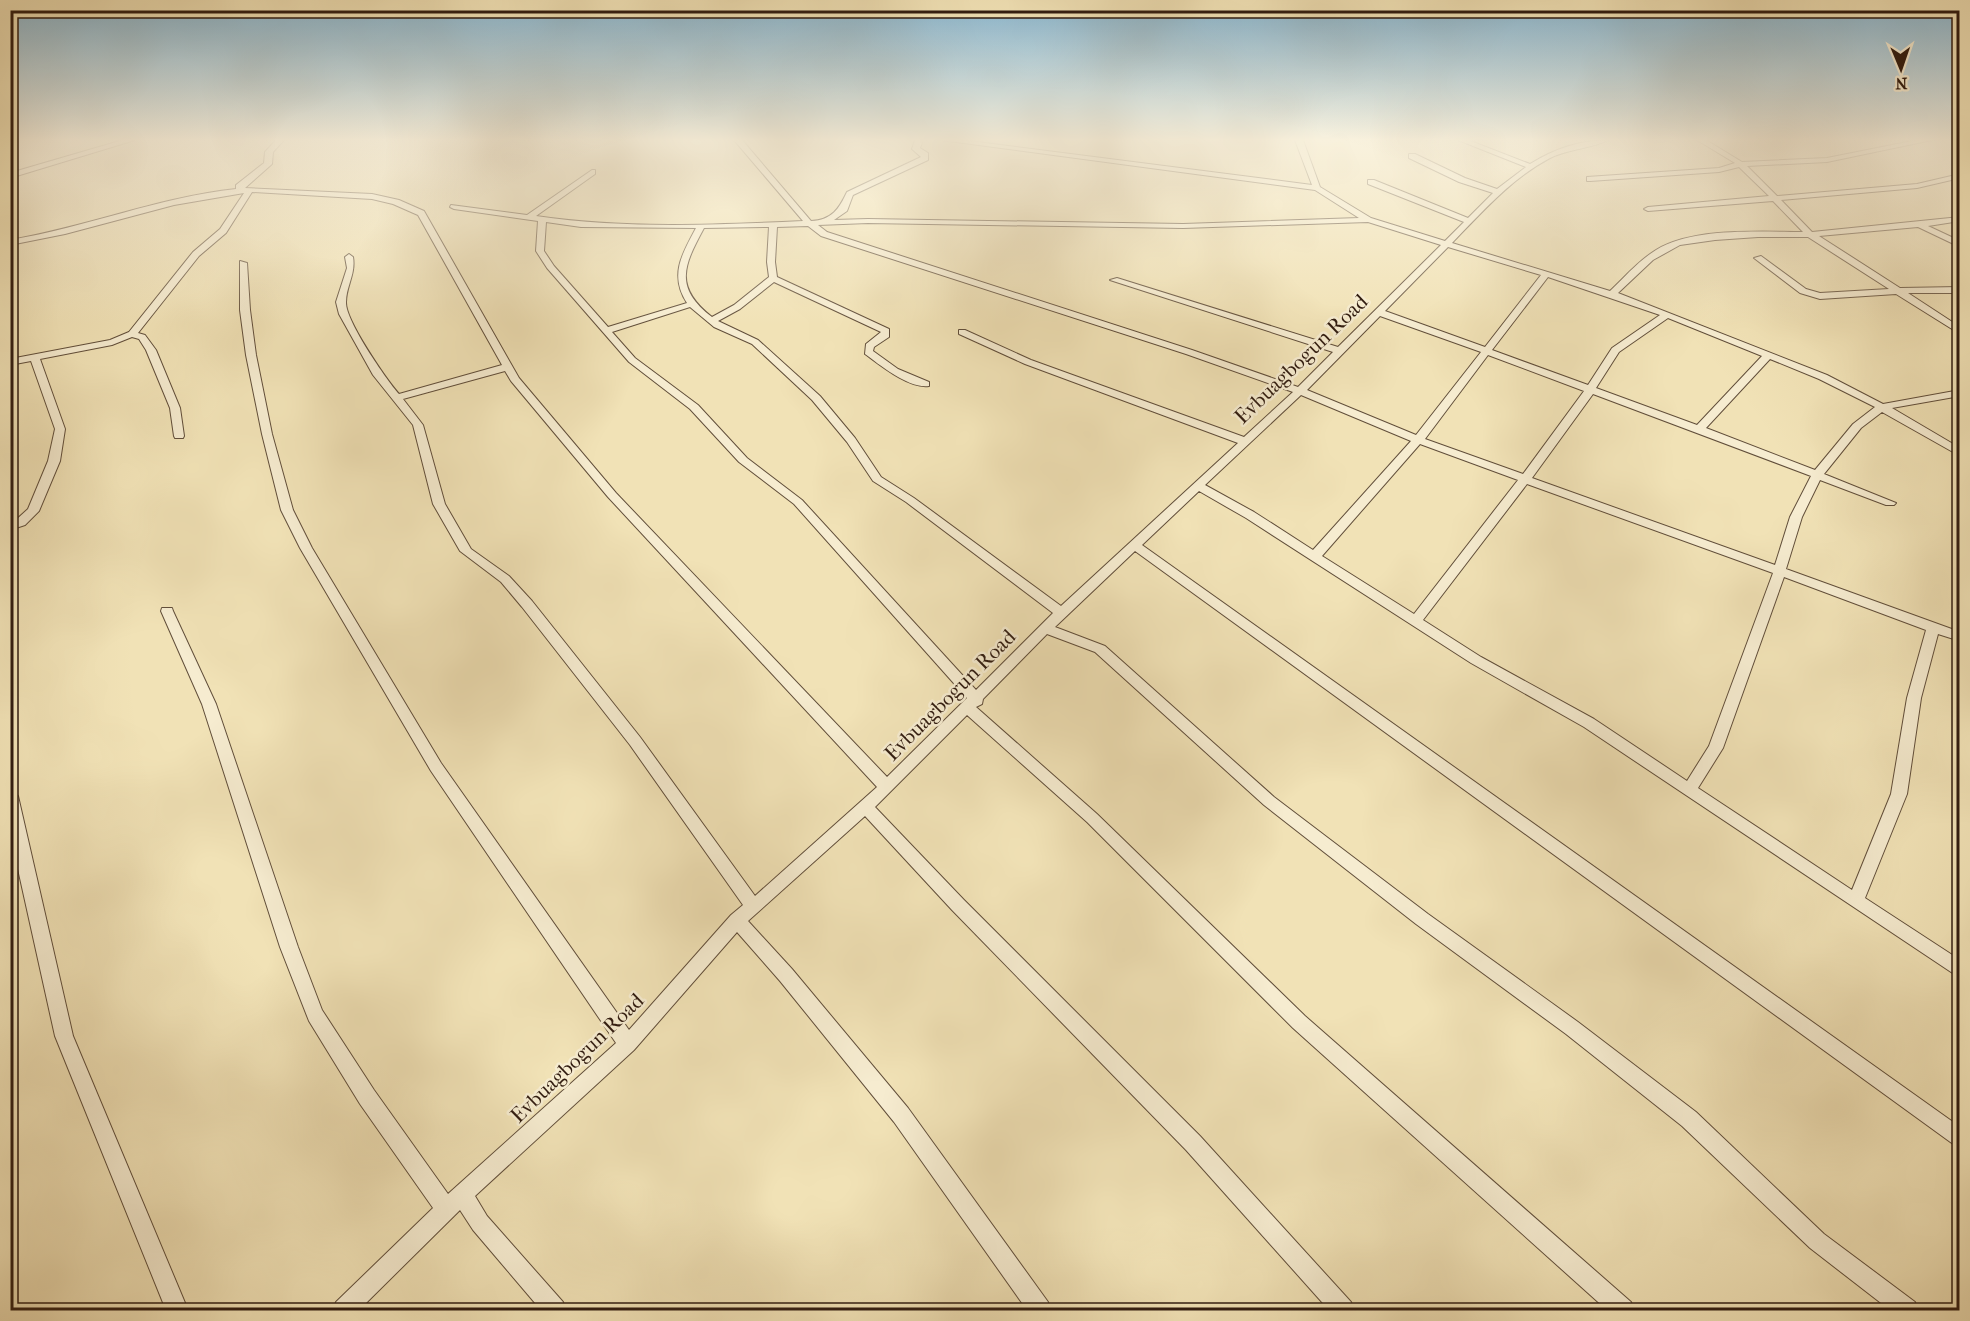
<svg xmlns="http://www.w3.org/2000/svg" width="1970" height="1321" font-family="'IM FELL French Canon',serif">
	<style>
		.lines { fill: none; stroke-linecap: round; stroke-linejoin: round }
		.minor-casing { stroke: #614e3a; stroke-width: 2 }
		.minor { fill: #f6ecd0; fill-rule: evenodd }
		.labels { text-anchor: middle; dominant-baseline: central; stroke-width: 5; stroke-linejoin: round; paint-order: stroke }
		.street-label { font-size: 21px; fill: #311c10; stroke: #f6ecd0 }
	</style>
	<rect width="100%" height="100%" fill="#f1e2b6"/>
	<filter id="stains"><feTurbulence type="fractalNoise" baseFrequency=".00333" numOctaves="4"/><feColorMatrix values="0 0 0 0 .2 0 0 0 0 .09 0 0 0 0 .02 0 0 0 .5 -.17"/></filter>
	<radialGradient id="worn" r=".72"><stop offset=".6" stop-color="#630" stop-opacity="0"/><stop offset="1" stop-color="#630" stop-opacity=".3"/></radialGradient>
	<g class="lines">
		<defs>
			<g id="minor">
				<path d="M 123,140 L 135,140 L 10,178 L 10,173 Z"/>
				<path d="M 276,140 L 284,140 L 273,152 L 272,164 L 245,188 L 372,194 L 399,200 L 424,211 L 519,378 L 616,493 L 887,777 L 967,698 L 794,504 L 739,462 L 690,409 L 629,362 L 547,268 L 536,251 L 538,221 L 454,209 L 450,207 L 451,205 L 527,215 L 592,170 L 595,170 L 595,174 L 536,216 C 623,229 715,225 803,221 L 734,140 L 742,140 L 811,221 C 832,220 839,209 847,192 L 921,157 L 912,149 L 915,140 L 923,140 L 920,148 L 928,153 L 928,160 L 853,195 L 847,211 L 834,220 L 868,219 L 1183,224 L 1359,218 L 1315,190 L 941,140 L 962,140 L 1312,185 L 1295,140 L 1303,140 L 1320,187 L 1371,218 L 1445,241 L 1464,222 L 1368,184 L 1368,180 L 1374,180 L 1468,218 L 1493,193 L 1459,182 L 1409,158 L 1409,154 L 1415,154 L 1465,178 L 1497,189 L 1526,167 L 1458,140 L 1468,140 L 1530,164 C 1554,149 1580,140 1608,140 C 1594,148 1568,149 1550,158 C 1512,178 1482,212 1452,243 L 1610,291 C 1625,277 1638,261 1656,250 C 1694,227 1759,232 1803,232 L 1773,201 L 1648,211 L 1644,209 L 1648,207 L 1769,196 L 1739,167 L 1719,172 L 1590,181 L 1587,181 L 1587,177 L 1719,168 L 1735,163 L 1697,140 L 1706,140 L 1742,162 L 1827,158 L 1917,140 L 1932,140 L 1827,162 L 1747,166 L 1777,196 L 1917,184 L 1960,174 L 1960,178 L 1917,188 L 1781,200 L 1812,232 L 1960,217 L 1960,221 L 1928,226 L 1960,241 L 1960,247 L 1918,227 L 1819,236 L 1900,288 L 1960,287 L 1960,293 L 1908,293 L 1960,327 L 1960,334 L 1896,294 L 1820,299 L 1800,293 L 1754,258 L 1761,256 L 1806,289 L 1820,293 L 1889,289 L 1808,237 L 1758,237 L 1715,240 L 1680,245 L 1653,260 L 1618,293 L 1827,375 L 1883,404 L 1960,390 L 1960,396 L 1892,408 L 1960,448 L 1960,456 L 1882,412 L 1861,428 L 1824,474 L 1896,503 L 1894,505 L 1886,505 L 1820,480 L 1802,517 L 1786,569 L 1960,632 L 1960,641 L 1938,634 L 1921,698 L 1907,794 L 1865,898 L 1960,960 L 1960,978 L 1584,727 L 1471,663 L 1246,518 L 1199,491 L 1142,545 L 1960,1127 L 1960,1149 L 1135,551 L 1055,627 L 1105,646 L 1274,797 L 1428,914 L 1578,1022 L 1696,1112 L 1824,1234 L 1915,1302 L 1918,1310 L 1890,1310 L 1810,1248 L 1682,1126 L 1566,1034 L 1416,924 L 1264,805 L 1095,652 L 1047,634 L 983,699 L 982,704 L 976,707 L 1097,814 L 1305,1016 L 1631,1302 L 1634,1310 L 1607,1310 L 1293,1028 L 1087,822 L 967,715 L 875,807 L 964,900 L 1200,1136 L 1351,1302 L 1354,1310 L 1329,1310 L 1186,1150 L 952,910 L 865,816 L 748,921 L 792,969 L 908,1108 L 1048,1302 L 1051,1310 L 1027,1310 L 894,1122 L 780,981 L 737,932 L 634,1050 L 475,1196 L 487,1216 L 563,1302 L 566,1310 L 541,1310 L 473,1230 L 460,1210 L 359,1310 L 333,1310 L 336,1302 L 433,1208 L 360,1104 L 309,1021 L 280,947 L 202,704 L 161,611 L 162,608 L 172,608 L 173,611 L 216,704 L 298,947 L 322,1010 L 374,1090 L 448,1194 L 616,1043 L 431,771 L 300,548 L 281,510 L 262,434 L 246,355 L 240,310 L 240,261 L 247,263 L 250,310 L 256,355 L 272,434 L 293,510 L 312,548 L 441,763 L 629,1030 L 731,915 L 743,905 L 630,745 L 522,607 L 501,582 L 460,551 L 433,504 L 413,425 L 373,375 L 339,314 L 336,302 L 347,268 L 345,257 L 349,254 L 353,257 C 356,274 346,286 346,302 C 345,320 386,379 399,394 L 502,365 L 418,215 L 393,204 L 372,199 L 252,192 L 226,233 L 199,256 L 138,333 L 145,335 L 156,350 L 180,408 L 184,436 L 183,438 L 175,438 L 174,436 L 170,408 L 146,350 L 139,339 L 132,337 L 112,345 L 40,359 L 65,429 L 60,461 L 39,511 L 25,525 L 10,530 L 10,522 L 17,519 L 28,509 L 48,461 L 55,429 L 31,361 L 10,365 L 10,359 L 110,340 L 129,332 L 193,252 L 220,229 L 244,193 L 174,205 L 65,234 L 10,245 L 10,240 C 87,227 160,197 236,189 L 236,185 L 264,163 L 265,152 ZM 546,222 L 581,227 L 696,228 C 682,254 669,275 687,303 L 608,327 L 554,266 L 544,251 ZM 1368,222 L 1441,245 L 1338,347 L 1117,278 L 1110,280 L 1333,352 L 1298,387 L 1192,350 L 827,232 L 818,225 L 868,223 L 1183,228 ZM 808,226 L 821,236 L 1186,354 L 1293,392 L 1244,437 L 1031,360 L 965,330 L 959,330 L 959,334 L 1025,364 L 1238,443 L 1061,606 L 914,498 L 881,477 L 855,438 L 820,396 L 758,340 L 718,321 L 740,309 L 774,282 L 881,332 L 866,344 L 865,354 C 880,365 909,389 929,386 L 929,382 L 898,369 L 873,351 L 874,347 L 889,337 L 889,329 L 777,277 L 775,262 L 777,227 ZM 769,227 L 767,262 L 769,277 L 734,305 L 712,317 C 673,287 684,265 704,228 ZM 1448,247 L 1541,275 L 1485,347 L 1385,311 ZM 1548,277 L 1660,315 L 1612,348 L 1588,385 L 1492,350 ZM 690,307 L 714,327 L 752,344 L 812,400 L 847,442 L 873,481 L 906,502 L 1053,613 L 976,690 L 802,500 L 747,458 L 698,405 L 635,358 L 612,332 ZM 1380,316 L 1481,352 L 1416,435 L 1307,390 ZM 1668,318 L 1762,356 L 1697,425 L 1596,388 L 1619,352 ZM 1488,355 L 1584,391 L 1523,474 L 1425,439 ZM 1770,359 L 1819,379 L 1875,407 L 1853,424 L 1815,470 L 1706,428 ZM 505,371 L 511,381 L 608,497 L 877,787 L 755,896 L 640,737 L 532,601 L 509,576 L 471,549 L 445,504 L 423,425 L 403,399 ZM 1593,394 L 1811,476 L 1790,517 L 1775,565 L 1532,478 ZM 1301,395 L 1411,441 L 1313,550 L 1254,512 L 1205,485 ZM 1420,444 L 1518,480 L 1414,614 L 1322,556 ZM 1527,484 L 1773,573 L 1709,746 L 1687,781 L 1594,719 L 1481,657 L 1423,620 ZM 1784,577 L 1926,630 L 1907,698 L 1891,794 L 1852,890 L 1698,788 L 1723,748 Z"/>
				<path d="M 10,790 L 15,792 L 18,796 L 73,1036 L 188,1310 L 166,1310 L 55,1036 L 10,833 Z"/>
			</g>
		</defs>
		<use href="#minor" class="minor-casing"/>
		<use href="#minor" class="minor"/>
	</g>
	<linearGradient id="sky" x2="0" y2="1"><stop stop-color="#89b8d3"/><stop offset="0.43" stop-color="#f9f2de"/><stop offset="1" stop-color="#f9f2de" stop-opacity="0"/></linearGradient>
	<rect width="1970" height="325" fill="url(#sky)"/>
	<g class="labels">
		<g class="street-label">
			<text transform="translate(1301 359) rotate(-44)">Evbuagbogun Road</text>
			<text transform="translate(950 695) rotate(-45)">Evbuagbogun Road</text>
			<text transform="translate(577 1058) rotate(-44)">Evbuagbogun Road</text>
		</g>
	</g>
	<rect width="1970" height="1321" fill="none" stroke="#f1e2b6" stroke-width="36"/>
	<rect x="12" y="12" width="1946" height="1297" fill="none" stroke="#311c10" stroke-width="3"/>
	<rect x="18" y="18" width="1934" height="1285" fill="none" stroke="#311c10" stroke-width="1.5"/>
	<g transform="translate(1901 69) rotate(178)" stroke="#f6ecd0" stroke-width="4.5" paint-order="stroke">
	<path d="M0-4.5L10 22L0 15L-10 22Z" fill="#311c10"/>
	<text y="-9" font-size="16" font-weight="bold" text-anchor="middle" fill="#311c10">N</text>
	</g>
	<rect width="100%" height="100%" filter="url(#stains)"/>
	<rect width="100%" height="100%" fill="url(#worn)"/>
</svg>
